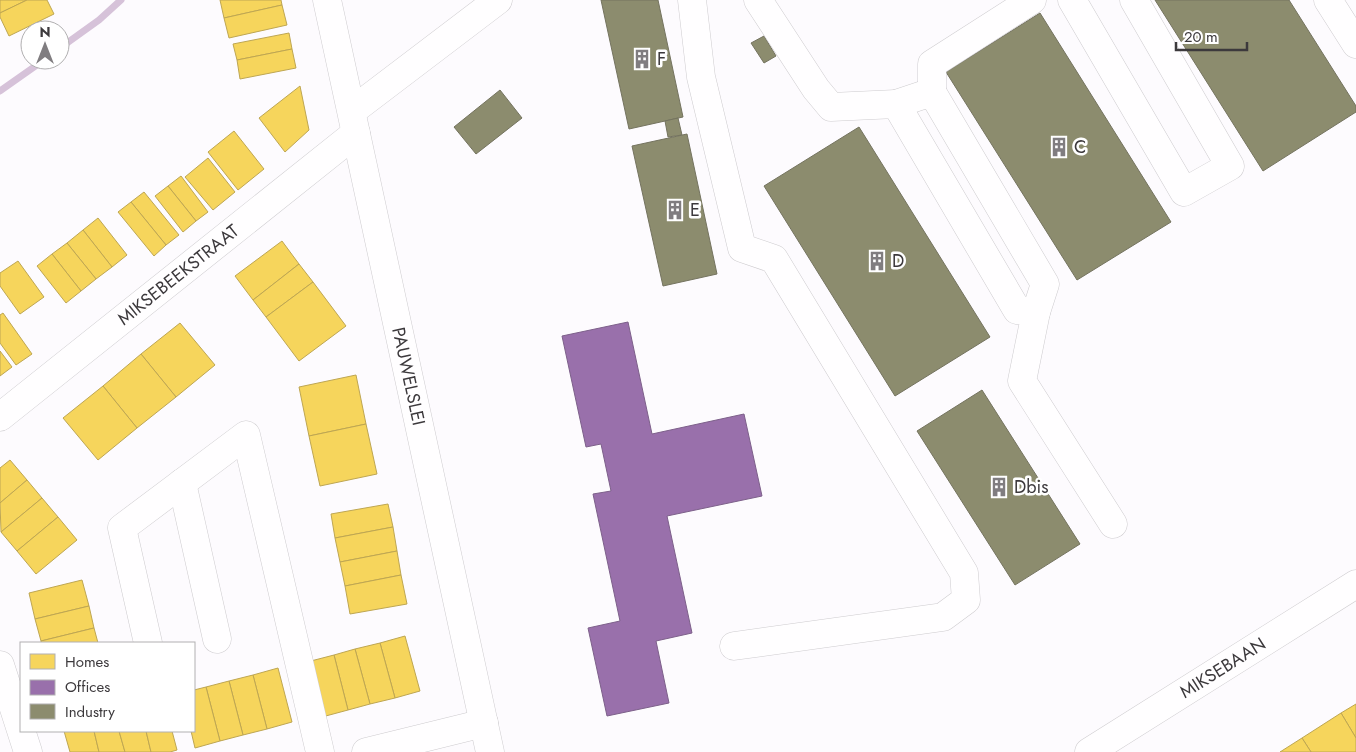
<svg xmlns="http://www.w3.org/2000/svg" width="1356" height="752" font-family="Jost,sans-serif">
	<style>
		.homes { fill: #f6d55c; stroke: #bea652 }
		.offices { fill: #9970ab; stroke: #7d608a }
		.industry { fill: #8c8c6e; stroke: #74735f }
		.lines { fill: none; stroke-linecap: round; stroke-linejoin: round }
		.stream { stroke: #d6c2d9; stroke-width: 7 }
		.minor-casing { stroke: #cecccf; stroke-width: 29 }
		.minor { stroke: #fffeff; stroke-width: 28 }
		.labels { text-anchor: middle; dominant-baseline: central; stroke-width: 5; stroke-linejoin: round; paint-order: stroke }
		.poi-label { font-size: 18px; fill: #3c393c; stroke: #fff; text-anchor: start }
		.street-label { font-size: 18px; fill: #3c393c; stroke: #fff }
	</style>
	<rect width="100%" height="100%" fill="#fdfbfe"/>
	<g class="homes">
		<path d="M 0,0 L 27,0 L 0,13 Z"/>
		<path d="M 27,0 L 47,0 L 54,14 L 9,36 L 0,17 L 0,13 Z"/>
		<path d="M 220,0 L 281,0 L 282,5 L 224,18 Z"/>
		<path d="M 282,5 L 287,25 L 229,38 L 224,18 Z"/>
		<path d="M 289,33 L 292,49 L 237,60 L 233,44 Z"/>
		<path d="M 292,49 L 296,68 L 240,79 L 237,60 Z"/>
		<path d="M 300,86 L 309,130 L 285,152 L 259,118 Z"/>
		<path d="M 234,131 L 264,169 L 238,190 L 208,152 Z"/>
		<path d="M 208,158 L 235,192 L 213,210 L 185,177 Z"/>
		<path d="M 181,176 L 208,212 L 196,221 L 168,186 Z"/>
		<path d="M 168,186 L 196,221 L 183,232 L 155,196 Z"/>
		<path d="M 144,192 L 179,235 L 166,245 L 131,202 Z"/>
		<path d="M 131,202 L 166,245 L 154,256 L 118,212 Z"/>
		<path d="M 98,218 L 127,255 L 112,267 L 83,230 Z"/>
		<path d="M 83,230 L 112,267 L 96,279 L 67,243 Z"/>
		<path d="M 282,241 L 299,264 L 253,300 L 235,276 Z"/>
		<path d="M 67,243 L 96,279 L 81,291 L 52,254 Z"/>
		<path d="M 52,254 L 81,291 L 66,303 L 37,266 Z"/>
		<path d="M 18,261 L 44,297 L 20,314 L 0,286 L 0,273 Z"/>
		<path d="M 299,264 L 313,282 L 266,317 L 253,300 Z"/>
		<path d="M 313,282 L 346,326 L 299,361 L 266,317 Z"/>
		<path d="M 3,313 L 32,354 L 16,365 L 0,343 L 0,315 Z"/>
		<path d="M 180,323 L 215,365 L 176,397 L 141,354 Z"/>
		<path d="M 0,351 L 12,367 L 0,376 Z"/>
		<path d="M 141,354 L 176,397 L 137,428 L 103,386 Z"/>
		<path d="M 356,375 L 366,424 L 309,436 L 299,387 Z"/>
		<path d="M 103,386 L 137,428 L 98,460 L 63,418 Z"/>
		<path d="M 366,424 L 377,474 L 320,486 L 309,436 Z"/>
		<path d="M 10,460 L 27,480 L 0,503 L 0,468 Z"/>
		<path d="M 27,480 L 42,498 L 1,532 L 0,503 Z"/>
		<path d="M 42,498 L 58,517 L 17,551 L 1,532 Z"/>
		<path d="M 388,504 L 393,527 L 335,538 L 331,514 Z"/>
		<path d="M 58,517 L 77,540 L 36,574 L 17,551 Z"/>
		<path d="M 393,527 L 397,551 L 340,562 L 335,538 Z"/>
		<path d="M 397,551 L 401,575 L 345,586 L 340,562 Z"/>
		<path d="M 401,575 L 407,604 L 350,614 L 345,586 Z"/>
		<path d="M 82,580 L 89,606 L 35,619 L 29,593 Z"/>
		<path d="M 89,606 L 94,628 L 41,641 L 35,619 Z"/>
		<path d="M 94,628 L 98,643 L 41,643 L 41,641 Z"/>
		<path d="M 405,636 L 420,691 L 395,698 L 380,643 Z"/>
		<path d="M 380,643 L 395,698 L 370,704 L 355,649 Z"/>
		<path d="M 355,649 L 370,704 L 348,710 L 334,655 Z"/>
		<path d="M 334,655 L 348,710 L 322,717 L 307,662 Z"/>
		<path d="M 278,668 L 292,722 L 267,729 L 253,675 Z"/>
		<path d="M 253,675 L 267,729 L 243,735 L 229,681 Z"/>
		<path d="M 229,681 L 243,735 L 220,741 L 206,687 Z"/>
		<path d="M 206,687 L 220,741 L 195,748 L 191,731 L 194,731 L 194,690 Z"/>
		<path d="M 1356,704 L 1356,738 L 1341,713 Z"/>
		<path d="M 1341,713 L 1356,738 L 1356,752 L 1311,752 L 1302,738 Z"/>
		<path d="M 64,731 L 94,731 L 99,752 L 70,752 Z"/>
		<path d="M 94,731 L 119,731 L 125,752 L 99,752 Z"/>
		<path d="M 119,731 L 146,731 L 151,752 L 125,752 Z"/>
		<path d="M 146,731 L 172,731 L 177,750 L 170,752 L 151,752 Z"/>
		<path d="M 1302,738 L 1311,752 L 1280,752 Z"/>
	</g>
	<path class="offices" d="M 628,322 L 652,434 L 744,414 L 762,496 L 667,516 L 692,633 L 656,641 L 669,703 L 607,716 L 588,628 L 620,621 L 593,494 L 611,491 L 601,444 L 586,447 L 562,336 Z"/>
	<g class="industry">
		<path d="M 601,0 L 658,0 L 683,117 L 629,129 Z"/>
		<path d="M 1155,0 L 1289,0 L 1356,106 L 1356,112 L 1263,171 Z"/>
		<path d="M 1040,13 L 1171,222 L 1077,280 L 946,72 Z"/>
		<path d="M 764,36 L 776,56 L 764,63 L 751,43 Z"/>
		<path d="M 500,90 L 522,118 L 476,154 L 454,127 Z"/>
		<path d="M 678,118 L 682,135 L 668,137 L 665,121 Z"/>
		<path d="M 859,127 L 990,337 L 895,396 L 764,186 Z"/>
		<path d="M 687,134 L 717,274 L 663,286 L 632,146 Z"/>
		<path d="M 982,390 L 1080,544 L 1015,585 L 917,431 Z"/>
	</g>
	<g class="lines">
		<g class="stream">
			<path d="M 60,48 L 99,20 L 121,0"/>
			<path d="M 0,91 L 44,60"/>
		</g>
		<defs>
			<g id="minor">
				<path id="s1" d="M 327,0 L 490,752"/>
				<path d="M 692,0 L 701,77 L 742,248 L 774,259 L 964,573 L 966,600 L 943,617 L 734,646"/>
				<path d="M 758,0 L 816,89 L 831,107 L 896,104 L 1017,310 L 1036,312 L 1022,381 L 1113,524"/>
				<path d="M 1072,0 L 1184,192 L 1230,166 L 1134,0"/>
				<path d="M 1328,0 L 1356,44"/>
				<path d="M 932,92 L 932,64 L 1032,0"/>
				<path d="M 896,104 L 932,92 L 1045,284 L 1036,312"/>
				<path d="M 352,111 L 498,0"/>
				<path id="s2" d="M 0,417 L 356,133"/>
				<path d="M 182,483 L 217,639"/>
				<path d="M 148,643 L 122,528 L 246,435 L 320,752"/>
				<path d="M 0,665 L 28,752"/>
				<path d="M 366,752 L 484,723"/>
				<path id="s3" d="M 1089,752 L 1356,584"/>
			</g>
		</defs>
		<use href="#minor" class="minor-casing"/>
		<use href="#minor" class="minor"/>
	</g>
	<defs>
		<symbol id="building-bare" viewBox="-9 -9 18 18"><path d="M-4-6H4V6H1V3H-1V6H-4ZM-2.5-4.3h1.7v1.8h-1.7ZM.8-4.3h1.7v1.8H.8ZM-2.5-1h1.7V.8h-1.7ZM.8-1h1.7V.8H.8Z" fill="#807d80" stroke="#fff" stroke-width="2.5" paint-order="stroke"/></symbol>
	</defs>
	<g fill-rule="evenodd">
		<use href="#building-bare" x="628" y="45" width="28" height="28"/>
		<use href="#building-bare" x="1045" y="133" width="28" height="28"/>
		<use href="#building-bare" x="661" y="196" width="28" height="28"/>
		<use href="#building-bare" x="863" y="247" width="28" height="28"/>
		<use href="#building-bare" x="985" y="473" width="28" height="28"/>
	</g>
	<g class="labels">
		<g class="poi-label">
			<text x="657" y="59">F</text>
			<text x="1074" y="147">C</text>
			<text x="690" y="210">E</text>
			<text x="892" y="261">D</text>
			<text x="1014" y="487">Dbis</text>
		</g>
		<g class="street-label">
			<text stroke="none"><textPath href="#s2" startOffset="228">MIKSEBEEKSTRAAT</textPath></text>
			<text stroke="none"><textPath href="#s1" startOffset="385">PAUWELSLEI</textPath></text>
			<text stroke="none"><textPath href="#s3" startOffset="158">MIKSEBAAN</textPath></text>
		</g>
	</g>
	<rect x="20" y="642" width="175" height="90" fill="#ffffff" stroke="#b1b0b1"/>
	<rect x="30" y="654" width="25" height="15" fill="#f6d55c" stroke="#b1b0b1"/>
	<text x="65" y="667" font-size="15" fill="#3c393c">Homes</text>
	<rect x="30" y="680" width="25" height="15" fill="#9970ab" stroke="#b1b0b1"/>
	<text x="65" y="692" font-size="15" fill="#3c393c">Offices</text>
	<rect x="30" y="704" width="25" height="15" fill="#8c8c6e" stroke="#b1b0b1"/>
	<text x="65" y="717" font-size="15" fill="#3c393c">Industry</text>
	<g transform="translate(45 45)"><circle r="24" fill="#ffffff" stroke="#b1b0b1"/>
	<path d="M0-4L9 19L0 12L-9 19Z" fill="#807d80"/>
	<text y="-8" font-size="14" font-weight="bold" text-anchor="middle" fill="#3c393c">N</text>
	</g>
	<path d="M1176 42v8h71v-8" fill="none" stroke="#3c393c" stroke-width="2.5"/>
	<text x="1184" y="42" font-size="15" fill="#3c393c" stroke="#ffffff" stroke-width="4" paint-order="stroke">20 m</text>
</svg>
